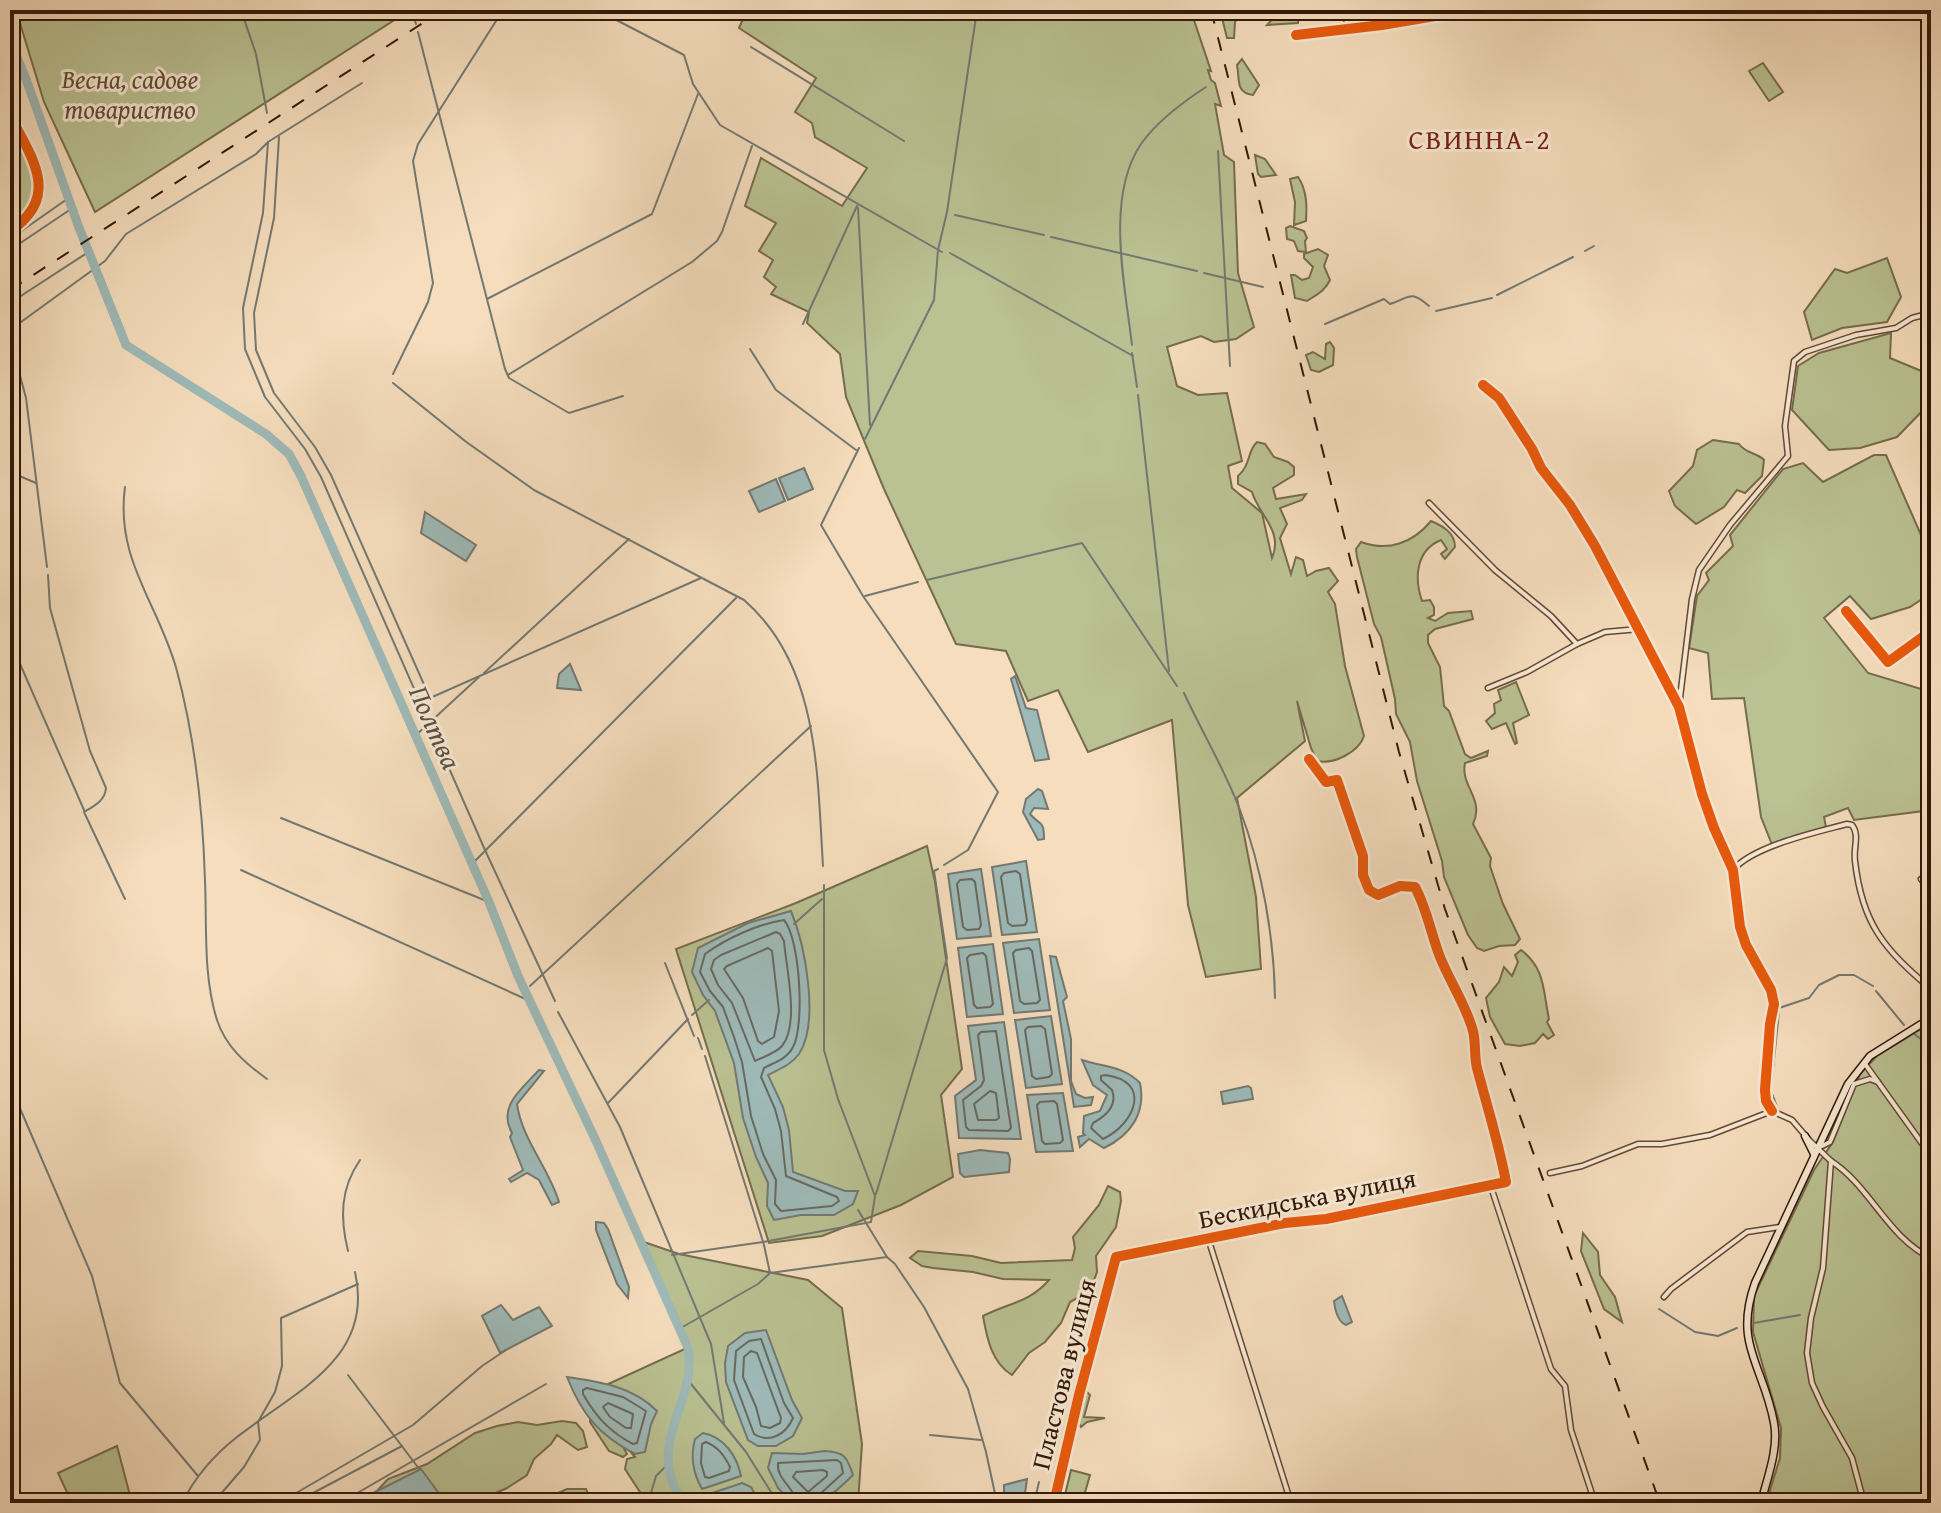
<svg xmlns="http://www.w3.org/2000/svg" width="1941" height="1513" font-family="'Gentium Book Plus',serif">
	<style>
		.green { fill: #bac192; stroke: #766c4e; stroke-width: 2 }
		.water { fill: #9ebab8; stroke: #737972; stroke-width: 2 }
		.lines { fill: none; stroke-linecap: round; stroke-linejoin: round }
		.shore { stroke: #686960; stroke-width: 2 }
		.stream { stroke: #737972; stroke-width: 2 }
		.river { stroke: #9ebab8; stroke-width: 9 }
		.minor-casing { stroke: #634936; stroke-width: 7 }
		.secondary-casing { stroke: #321809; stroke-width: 9 }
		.minor { stroke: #f8e9d4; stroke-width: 4 }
		.secondary { stroke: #f8e9d4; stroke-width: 6 }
		.rail { stroke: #321809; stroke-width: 2; stroke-dasharray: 14 14; stroke-linecap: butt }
		.cycleway-casing { stroke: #f8e9d4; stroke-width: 15 }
		.cycleway { stroke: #e8590c; stroke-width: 10 }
		.labels { text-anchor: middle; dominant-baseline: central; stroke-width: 6; stroke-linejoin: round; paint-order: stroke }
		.park-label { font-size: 26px; font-style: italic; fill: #5b4b32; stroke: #f8e9d4 }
		.street-label { font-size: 26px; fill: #321809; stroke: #f8e9d4 }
		.neighbourhood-label { font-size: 28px; letter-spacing: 2px; fill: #7a1f14; stroke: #f8e9d4 }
		.water-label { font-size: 28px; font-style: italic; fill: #585146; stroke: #f8e9d4 }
	</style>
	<rect width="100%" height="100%" fill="#f5ddbd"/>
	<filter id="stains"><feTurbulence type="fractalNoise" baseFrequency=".0025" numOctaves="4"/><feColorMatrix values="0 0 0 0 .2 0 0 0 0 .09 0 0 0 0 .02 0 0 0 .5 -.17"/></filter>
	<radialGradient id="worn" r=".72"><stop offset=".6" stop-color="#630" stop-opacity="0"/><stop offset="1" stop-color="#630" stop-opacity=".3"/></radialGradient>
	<g class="green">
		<path d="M 16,10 L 410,10 L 95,212 L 44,102 Z"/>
		<path d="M 747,10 L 875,10 L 898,17 L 901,10 L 1193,10 L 1194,20 L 1211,71 L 1208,70 L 1211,80 L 1215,83 L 1221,106 L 1215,104 L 1224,155 L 1234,162 L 1238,273 L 1254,327 L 1236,339 L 1214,342 L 1201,336 L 1167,347 L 1177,386 L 1198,395 L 1227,393 L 1242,461 L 1228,466 L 1232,488 L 1262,513 L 1272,558 C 1284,531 1258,514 1252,492 L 1238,484 L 1238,476 C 1251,465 1247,451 1257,442 L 1265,444 L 1274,457 L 1288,462 L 1294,467 L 1294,475 L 1273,488 L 1276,499 L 1306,494 L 1302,500 L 1280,508 L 1287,524 L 1280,538 L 1291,574 L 1296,557 L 1303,560 L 1307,576 L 1316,571 L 1329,568 L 1338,581 L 1328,592 L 1335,604 L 1345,666 L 1364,736 C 1359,752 1333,765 1317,761 L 1311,748 L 1297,701 L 1305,741 L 1237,798 L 1256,897 L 1261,969 L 1206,977 L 1188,905 L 1172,720 L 1088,752 L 1058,690 L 1028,701 L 1006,651 L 956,644 L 884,489 L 846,397 L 840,354 L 807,323 L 809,312 L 771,294 L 776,287 L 764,277 L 773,260 L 759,251 L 776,223 L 745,206 L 761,158 L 842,206 L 867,168 L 815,137 L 812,123 L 795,112 L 816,78 L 739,28 Z"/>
		<path d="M 1220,10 L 1244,10 L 1235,22 L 1234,38 L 1227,38 Z"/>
		<path d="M 1281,10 L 1299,10 L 1298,23 L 1267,25 Z"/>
		<path d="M 1242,59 L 1259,85 L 1253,95 C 1235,93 1240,79 1237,65 Z"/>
		<path d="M 1763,63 L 1783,92 L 1769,101 L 1749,71 Z"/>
		<path d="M 10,128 C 27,165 52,194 10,225 Z"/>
		<path d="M 1255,155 L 1265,159 L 1276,175 L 1261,177 L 1258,174 Z"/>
		<path d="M 1298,177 C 1307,190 1307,206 1306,221 L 1294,225 L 1295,202 L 1290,179 Z"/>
		<path d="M 1290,226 L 1304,231 L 1307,238 L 1305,241 L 1306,252 L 1298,251 L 1294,241 L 1287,239 L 1286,228 Z"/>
		<path d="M 1318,249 L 1328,255 L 1324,266 L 1330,280 C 1325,291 1316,295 1307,301 L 1295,298 L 1291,275 L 1295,275 L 1302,280 L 1309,278 L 1313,267 L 1304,258 L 1304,254 Z"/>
		<path d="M 1887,258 L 1901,297 L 1887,322 L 1842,328 L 1812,340 L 1804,312 L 1835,269 L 1847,273 Z"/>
		<path d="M 1891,333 L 1890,358 L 1931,375 L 1931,402 L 1897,437 L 1860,448 L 1829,450 L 1792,410 L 1798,366 L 1819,353 Z"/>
		<path d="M 1330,342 L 1334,348 L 1333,365 L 1319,372 L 1311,370 L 1306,355 L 1313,352 L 1325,359 L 1326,344 Z"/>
		<path d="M 1713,440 L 1739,444 C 1746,454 1756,452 1764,460 L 1762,476 L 1745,493 L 1737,490 L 1724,507 L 1696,524 L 1675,506 L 1669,491 L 1693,466 L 1697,450 Z"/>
		<path d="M 1874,455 L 1886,455 L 1921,535 L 1931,549 L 1931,593 L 1910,607 L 1871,619 L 1850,596 L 1824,618 L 1868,673 L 1931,692 L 1931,810 L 1854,820 L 1848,808 L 1824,817 L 1826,827 L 1773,847 L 1761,817 L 1744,698 L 1712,699 L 1708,653 L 1689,648 L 1697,596 L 1709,580 L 1706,573 L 1733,546 L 1730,535 L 1783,469 L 1803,463 L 1823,482 Z"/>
		<path d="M 1431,521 C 1443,526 1455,533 1455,547 L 1445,559 L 1441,554 L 1447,549 L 1441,540 C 1416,550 1414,578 1422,601 L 1430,600 L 1434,607 L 1434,615 L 1428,618 L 1435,621 L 1448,613 L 1471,611 L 1473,619 L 1435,629 L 1428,635 L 1428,643 L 1440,667 L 1444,706 L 1449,711 L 1465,754 L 1471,758 L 1488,751 L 1487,756 L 1465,763 C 1460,786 1485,799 1473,824 L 1491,858 L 1490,866 L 1503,904 L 1520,939 L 1515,945 L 1499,946 L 1484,951 L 1477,948 L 1468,935 L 1444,877 L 1442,861 L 1417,781 L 1410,742 L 1396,714 L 1395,699 L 1381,637 L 1374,624 L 1357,557 L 1356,549 L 1361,542 C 1388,552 1413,543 1431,521 Z"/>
		<path d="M 1516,682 L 1529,715 L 1513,723 L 1517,743 L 1515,744 L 1506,723 L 1492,729 L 1486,721 L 1495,713 L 1494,704 L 1501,700 L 1498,690 Z"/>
		<path d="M 927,846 L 935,882 L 962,1069 L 941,1095 L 953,1177 L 901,1205 L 822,1236 L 769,1243 L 676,949 L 796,903 Z"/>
		<path d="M 1521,950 C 1546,969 1543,992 1549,1019 L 1547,1022 L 1554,1035 L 1548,1039 L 1543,1034 L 1535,1043 L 1520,1046 L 1505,1044 L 1490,1017 L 1486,998 L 1499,982 L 1504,967 L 1512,976 L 1518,962 L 1515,955 Z"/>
		<path d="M 1931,1023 L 1931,1503 L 1766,1503 L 1780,1458 L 1781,1428 L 1753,1332 L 1754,1296 L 1814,1170 L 1833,1142 L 1860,1074 L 1877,1056 Z"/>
		<path d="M 1108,1186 L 1120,1192 L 1121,1201 L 1116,1227 L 1096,1256 L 1097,1272 L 1090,1291 L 1070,1302 L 1061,1323 L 1045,1342 L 1029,1353 L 1012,1375 C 992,1363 987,1339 983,1316 C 1010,1302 1029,1303 1049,1280 L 1003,1279 L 973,1272 L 933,1268 L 922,1266 L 910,1258 L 918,1251 L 972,1256 L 1001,1263 L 1072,1260 L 1075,1248 L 1073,1237 L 1099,1205 Z"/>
		<path d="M 1583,1233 L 1598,1252 L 1600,1275 L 1615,1297 L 1622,1322 L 1604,1309 L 1581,1251 Z"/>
		<path d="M 641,1241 L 679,1254 L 808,1280 L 842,1308 L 862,1444 L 858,1503 L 647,1503 L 625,1469 L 627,1459 L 635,1457 L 617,1436 L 627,1454 L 623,1457 L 609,1451 L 590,1422 L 593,1391 L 687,1348 Z"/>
		<path d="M 1086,1391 L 1090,1395 L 1084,1417 L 1105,1418 L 1087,1422 L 1081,1427 L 1076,1418 L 1081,1398 Z"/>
		<path d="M 562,1421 L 576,1423 L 583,1431 L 587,1447 L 578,1450 L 557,1435 L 551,1444 L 534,1459 L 527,1475 L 507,1488 L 473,1503 L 376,1503 L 374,1500 L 376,1492 L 388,1479 L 427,1464 L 475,1433 L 497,1426 L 518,1422 L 537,1425 Z"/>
		<path d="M 117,1446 L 132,1503 L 72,1503 L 58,1473 Z"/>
		<path d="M 1071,1470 L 1090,1475 L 1082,1503 L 1063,1503 Z"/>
		<path d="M 567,1489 L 586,1489 L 592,1503 L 536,1503 Z"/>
	</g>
	<g class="water">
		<path d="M 804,468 L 813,489 L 788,500 L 779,478 Z"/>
		<path d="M 776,479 L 785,501 L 759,512 L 749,491 Z"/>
		<path d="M 425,512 L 476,545 L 466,561 L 421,533 Z"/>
		<path d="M 570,664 L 581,690 L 557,688 L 559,674 Z"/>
		<path d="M 1015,676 L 1026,708 L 1037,710 L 1049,759 L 1035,761 L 1011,679 Z"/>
		<path d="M 1038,789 L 1042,791 L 1048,809 L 1034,808 L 1030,814 C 1040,826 1044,819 1044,839 L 1038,840 L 1023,812 L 1026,799 Z"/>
		<path d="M 1026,861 L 1037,932 L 1002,935 L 992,867 Z"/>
		<path d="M 981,869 L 991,936 L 957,939 L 948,874 Z"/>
		<path d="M 791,911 C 805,945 820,1022 799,1054 C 791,1065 779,1069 768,1075 L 783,1107 L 789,1130 L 793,1172 L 845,1191 L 858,1191 L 853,1204 L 834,1215 L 801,1215 L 774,1220 L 767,1206 L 768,1183 L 756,1157 L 743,1118 L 734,1063 L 715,1011 L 703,995 L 692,972 L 698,948 L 748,923 Z"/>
		<path d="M 1039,939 L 1050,1010 L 1014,1013 L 1003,943 Z"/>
		<path d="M 993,944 L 1003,1014 L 967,1017 L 958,948 Z"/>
		<path d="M 1050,956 L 1056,957 L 1067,997 L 1063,1001 L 1071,1039 L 1071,1081 L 1076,1094 L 1085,1098 L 1093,1097 L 1091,1105 L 1074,1107 Z"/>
		<path d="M 1051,1016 L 1062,1084 L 1026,1088 L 1015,1020 Z"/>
		<path d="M 1004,1022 L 1021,1139 L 959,1138 L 955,1096 L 976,1080 L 968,1026 Z"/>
		<path d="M 1082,1060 C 1103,1067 1124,1066 1140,1083 C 1146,1113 1131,1135 1104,1148 L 1089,1139 L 1080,1147 L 1078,1137 L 1085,1135 L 1083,1133 L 1084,1116 L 1100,1111 L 1107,1095 L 1093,1085 Z"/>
		<path d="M 539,1070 L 544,1071 L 517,1104 C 522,1140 549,1168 559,1202 L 552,1205 L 539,1180 L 527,1173 L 511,1182 L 509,1179 L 523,1170 L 510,1137 L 512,1133 C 497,1106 522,1089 539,1070 Z"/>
		<path d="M 1248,1086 L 1251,1088 L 1253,1099 L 1223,1104 L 1221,1092 Z"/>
		<path d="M 1063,1093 L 1073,1151 L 1036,1152 L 1027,1095 Z"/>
		<path d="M 980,1150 L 1008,1153 L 1010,1159 L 1009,1172 L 964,1177 L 960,1173 L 958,1154 Z"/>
		<path d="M 596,1222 L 604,1223 L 608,1229 L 629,1287 L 628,1298 L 617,1284 L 596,1230 Z"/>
		<path d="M 1342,1296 L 1352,1322 L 1346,1325 C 1337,1321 1335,1310 1334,1301 Z"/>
		<path d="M 501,1305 L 513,1320 L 539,1307 L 552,1326 L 500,1353 L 482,1316 Z"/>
		<path d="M 766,1330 L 792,1400 L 802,1418 L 793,1436 L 776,1446 L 758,1446 L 748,1440 L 726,1382 L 725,1363 L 728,1346 L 745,1333 Z"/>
		<path d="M 567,1377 C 600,1382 632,1386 657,1411 L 651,1424 L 645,1452 L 635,1454 C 599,1435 582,1415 567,1377 Z"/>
		<path d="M 703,1433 C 724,1437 737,1456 741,1476 L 702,1489 C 693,1473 690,1457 695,1439 Z"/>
		<path d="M 824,1451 C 844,1452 847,1456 853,1475 C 834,1494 819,1509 790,1501 L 778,1488 L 768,1468 L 772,1453 L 803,1454 Z"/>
		<path d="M 421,1469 L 446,1503 L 374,1503 L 369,1495 Z"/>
		<path d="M 1027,1479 L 1024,1500 L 1010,1498 L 1004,1494 L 1004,1485 Z"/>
		<path d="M 742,1483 L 751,1487 L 760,1503 L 702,1503 L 703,1496 Z"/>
	</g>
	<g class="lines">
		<g class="shore">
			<path d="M 1016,871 L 1020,874 L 1027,921 L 1025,925 L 1012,926 L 1008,923 L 1001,877 L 1004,873 Z"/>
			<path d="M 972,879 L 975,882 L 981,925 L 979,929 L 967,930 L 963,927 L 957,884 L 960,880 Z"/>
			<path d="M 784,920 C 800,939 805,1025 793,1047 C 787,1059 775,1062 764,1068 L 761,1077 L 775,1109 L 781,1131 L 786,1176 L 837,1197 L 839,1201 L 832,1206 L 781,1211 L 775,1204 L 776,1180 L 763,1154 L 751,1116 L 742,1062 L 734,1037 L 723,1007 L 710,991 L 700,972 L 705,954 C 727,938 758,924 784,920 Z"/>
			<path d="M 776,932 L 780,934 L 784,941 C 786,968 800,1024 782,1046 C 776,1053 763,1057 755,1061 L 732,1003 L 718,985 L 711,969 L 714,960 L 721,955 Z"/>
			<path d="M 768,948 L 772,951 L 779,1011 L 774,1037 L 762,1044 L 758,1041 L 743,998 L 724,969 L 727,966 Z"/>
			<path d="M 1029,948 L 1032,951 L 1040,1000 L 1037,1003 L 1024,1004 L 1020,1001 L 1013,953 L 1016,950 Z"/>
			<path d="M 983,953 L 986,956 L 993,1004 L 990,1007 L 977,1008 L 974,1005 L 967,958 L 970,955 Z"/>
			<path d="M 1041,1026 L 1045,1029 L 1052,1074 L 1049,1077 L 1036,1079 L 1032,1076 L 1025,1030 L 1028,1027 Z"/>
			<path d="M 996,1031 L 1011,1128 L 1008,1131 L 969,1130 L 966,1127 L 963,1100 L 981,1086 L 984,1080 L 978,1035 L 981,1032 Z"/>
			<path d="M 1105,1075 C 1153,1081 1135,1124 1103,1139 L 1091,1128 L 1093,1123 C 1106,1116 1118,1106 1112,1090 L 1101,1080 L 1101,1076 Z"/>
			<path d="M 990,1091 L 996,1093 L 999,1118 L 996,1120 L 978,1120 L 974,1104 Z"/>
			<path d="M 1054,1101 L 1057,1104 L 1063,1140 L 1060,1143 L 1045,1144 L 1042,1141 L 1037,1105 L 1040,1102 Z"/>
			<path d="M 761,1339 L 784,1403 L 793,1418 C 786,1434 770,1444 754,1434 L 734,1380 L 736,1351 L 749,1341 Z"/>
			<path d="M 751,1351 L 757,1353 L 781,1418 L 780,1423 L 770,1428 L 761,1426 L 756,1407 L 743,1377 L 744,1357 Z"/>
			<path d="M 587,1388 L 623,1397 L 646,1411 L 637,1443 L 633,1444 C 610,1432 596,1417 583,1394 L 583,1390 Z"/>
			<path d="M 608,1403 L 633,1414 L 631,1428 L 626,1428 L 610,1417 L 603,1407 Z"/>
			<path d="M 706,1442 C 718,1447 724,1455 730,1467 L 729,1471 L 709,1478 L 705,1477 L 701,1463 L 702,1444 Z"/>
			<path d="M 823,1470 L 827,1472 L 827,1476 L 808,1492 L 793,1477 L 796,1472 Z"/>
			<path d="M 797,1503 C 795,1488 776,1479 778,1463 L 837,1460 L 841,1463 L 843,1473 L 819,1495 L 818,1503"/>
		</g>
		<g class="stream">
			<path d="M 241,10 L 256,54 L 267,113"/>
			<path d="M 412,10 L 416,24"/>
			<path d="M 597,10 L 684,55 L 693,84 L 720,125 L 942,252"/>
			<path d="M 418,32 L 505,369 L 509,378 L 569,413 L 623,396"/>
			<path d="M 751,47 L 904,141"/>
			<path d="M 279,137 L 274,218 L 254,313 L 256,350 L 274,393 L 315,447 L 331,475 L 430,698"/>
			<path d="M 268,142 L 263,213 L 243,308 L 245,349 L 265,397 L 305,449 L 321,477 L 485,850 L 555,1001"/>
			<path d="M 1218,151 L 1230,366"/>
			<path d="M 858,208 L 870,425"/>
			<path d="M 955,215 L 1044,235"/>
			<path d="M 1051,237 L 1197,271"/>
			<path d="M 10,239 L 70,197"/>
			<path d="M 10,250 L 74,207"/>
			<path d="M 1585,251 L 1594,246"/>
			<path d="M 950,253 L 1133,356"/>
			<path d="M 1204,273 L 1263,287"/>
			<path d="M 1497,295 L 1573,257"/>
			<path d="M 487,299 L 652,214 L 698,94"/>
			<path d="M 10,303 L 90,251"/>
			<path d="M 1436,311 L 1492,298"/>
			<path d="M 803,324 L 857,206"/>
			<path d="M 1325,324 L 1384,299 L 1390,304 C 1410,298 1409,289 1429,306"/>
			<path d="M 10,330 L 105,261 L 126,234 L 256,154 L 268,142 L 362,83"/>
			<path d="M 10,338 L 26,398 L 47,567"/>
			<path d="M 1132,345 C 1125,285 1105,197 1141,144 C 1157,121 1183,102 1206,87"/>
			<path d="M 750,349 L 776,390 L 856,450"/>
			<path d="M 1132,353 L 1137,387"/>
			<path d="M 393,374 L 428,302 L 433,283 L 413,161 L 418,144 L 503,10"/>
			<path d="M 508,375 L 692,262 L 717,241 L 722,232 L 752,146"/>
			<path d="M 393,383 L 465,441 L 534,490 L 744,600 C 820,666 817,775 823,866"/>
			<path d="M 1138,395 L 1169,671"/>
			<path d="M 865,439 L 934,300 L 938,250 L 947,212 L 977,10"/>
			<path d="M 859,448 L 821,525 L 863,596 L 998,792 L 968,850 L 944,865"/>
			<path d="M 10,472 L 36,483"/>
			<path d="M 125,487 C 115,561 159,604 177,671 C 195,739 203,811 205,881 C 207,927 203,976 217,1020 C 226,1047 245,1063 267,1079"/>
			<path d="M 48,575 L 50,608 L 90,751 L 106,788 C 105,801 94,806 84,812 L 125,899"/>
			<path d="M 927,580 L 1082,543 L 1177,686"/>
			<path d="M 865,596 L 918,582"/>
			<path d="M 10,641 L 84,810"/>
			<path d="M 484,673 L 629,539"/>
			<path d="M 1184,693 C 1202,732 1225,770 1240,810 C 1262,868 1274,936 1275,998"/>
			<path d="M 421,699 L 430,698 L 701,578"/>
			<path d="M 415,736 L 479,677"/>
			<path d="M 281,818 L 489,902"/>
			<path d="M 472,864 L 736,598"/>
			<path d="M 241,870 L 530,1001"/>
			<path d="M 794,924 L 822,899"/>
			<path d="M 665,963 L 694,1036"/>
			<path d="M 530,986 L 811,726"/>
			<path d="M 1876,991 L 1904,1025"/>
			<path d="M 1779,1008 L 1809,998 L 1819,985 L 1839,975 L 1854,975 L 1873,986"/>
			<path d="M 558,1012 L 620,1127 L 711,1344 L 724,1423"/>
			<path d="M 692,1015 L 709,1000"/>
			<path d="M 1913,1033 L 1931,1047"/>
			<path d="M 698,1038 L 702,1049"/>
			<path d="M 705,1056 L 764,1245 L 770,1273"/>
			<path d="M 10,1085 L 92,1276 L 120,1383 L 198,1476"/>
			<path d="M 1771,1088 L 1779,1012"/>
			<path d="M 1771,1091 L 1779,1112"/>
			<path d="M 608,1103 L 688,1019"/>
			<path d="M 876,1194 L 947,958 L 934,871 L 938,869"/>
			<path d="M 858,1210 L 887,1257"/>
			<path d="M 348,1251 C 340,1218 340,1189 360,1160"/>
			<path d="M 672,1255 L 763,1242 L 871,1222 L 875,1196 L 838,1099 L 824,1050 L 824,885"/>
			<path d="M 1659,1309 L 1695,1332 L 1718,1336 L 1737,1328"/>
			<path d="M 1754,1323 L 1800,1315"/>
			<path d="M 679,1329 L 758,1284 L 770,1273 L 887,1257 L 895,1264 L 924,1307 L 968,1389 L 986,1452 L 997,1503"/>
			<path d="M 348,1375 L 420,1470"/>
			<path d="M 687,1379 L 746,1452 L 771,1492 L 783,1503"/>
			<path d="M 930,1435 L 981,1440"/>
			<path d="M 10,1484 L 18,1503"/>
			<path d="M 901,1495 L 912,1503"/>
			<path d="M 182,1503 C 195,1477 214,1455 237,1437 C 294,1392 375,1359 355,1272"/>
			<path d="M 213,1503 L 244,1467 L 260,1440 L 258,1422 L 275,1392 L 282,1366 L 281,1318 L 358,1284"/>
			<path d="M 279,1503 L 413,1425 L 482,1366 L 506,1350"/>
			<path d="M 294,1503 L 402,1446"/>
			<path d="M 340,1503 L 546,1384"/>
			<path d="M 648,1503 L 656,1476 L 668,1464"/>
			<path d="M 1034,1503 L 1039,1482"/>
		</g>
		<path class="river" d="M 10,41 L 26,79 L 78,225 L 126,345 L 266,434 L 289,454 L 301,476 L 489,902 L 518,976 L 596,1141 L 688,1348 C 698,1404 642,1445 684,1503"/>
		<defs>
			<g id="minor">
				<path d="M 1345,10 L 1348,30"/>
				<path d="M 1296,35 L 1382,25 L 1470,10"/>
				<path d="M 10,116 C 33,159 61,197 10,231"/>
				<path d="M 1483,385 L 1499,398 L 1532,449 L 1541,468 L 1570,505 L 1595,546 L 1679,707 L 1702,794 L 1714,828 L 1733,870 L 1740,927 L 1746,945 L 1771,990 L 1774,1004 L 1770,1024 L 1765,1090 L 1766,1101 L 1772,1111"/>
				<path d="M 1429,503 L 1495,570 L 1551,616 L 1577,644"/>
				<path d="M 1846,611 L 1888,662 L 1931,631"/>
				<path d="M 1488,688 L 1527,672 L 1577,644 L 1605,632 L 1639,629"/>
				<path d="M 1679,706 L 1692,599 L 1699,570 L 1730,525 L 1788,456 L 1785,426 L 1794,361 L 1805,352 L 1856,335 L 1896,328 L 1912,318 L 1931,313"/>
				<path d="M 1733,870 C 1753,846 1817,832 1847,824 L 1852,825 C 1860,835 1853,848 1855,861 C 1862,924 1884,949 1931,989"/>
				<path d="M 1931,875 L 1921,879 L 1931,893"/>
				<path d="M 1865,1064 L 1931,1156"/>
				<path d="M 1772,1111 L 1792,1120 L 1810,1141 L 1831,1161 L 1823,1268 L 1811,1318 L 1807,1353 L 1812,1383 L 1823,1407 L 1852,1458 L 1864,1503"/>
				<path d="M 1820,1147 L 1830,1142 L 1854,1084 L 1870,1079 L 1878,1082"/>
				<path d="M 1831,1161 C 1870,1186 1888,1238 1931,1258"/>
				<path d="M 1550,1173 L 1582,1166 L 1638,1144 L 1662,1144 L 1710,1135 L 1772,1111"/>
				<path d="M 1491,1187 L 1551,1369 L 1565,1386 L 1571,1430 L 1595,1503"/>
				<path d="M 1208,1238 L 1291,1503"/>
				<path d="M 1664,1297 L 1671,1289 L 1747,1232 L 1780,1227"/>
				<path d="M 1054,1503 L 1079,1395 L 1116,1257 L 1285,1223 L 1326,1219 L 1506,1182 C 1499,1144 1487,1106 1477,1068 C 1474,1056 1476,1043 1473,1031 C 1466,1005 1450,982 1440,957 C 1431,934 1427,909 1415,887 L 1400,886 L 1378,895 L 1369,890 L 1363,875 L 1363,856 L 1337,780 L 1326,782 L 1309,759"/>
			</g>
			<g id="secondary">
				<path d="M 1805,1136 L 1814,1154"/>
				<path d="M 1761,1503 C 1767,1478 1779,1449 1774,1423 C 1764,1366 1733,1345 1755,1283 L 1848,1084 L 1870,1056 L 1931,1018"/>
			</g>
		</defs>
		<use href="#minor" class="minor-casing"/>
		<use href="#secondary" class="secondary-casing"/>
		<use href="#minor" class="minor"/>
		<use href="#secondary" class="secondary"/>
		<g class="rail">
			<path d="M 1211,10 L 1399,752 L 1445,909 L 1660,1503"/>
			<path d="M 10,290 L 443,10"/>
		</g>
		<defs>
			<g id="cycleway">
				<path d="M 1296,35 L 1382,25 L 1470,10"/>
				<path d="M 10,116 C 33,159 61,197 10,231"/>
				<path d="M 1483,385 L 1499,398 L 1532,449 L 1541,468 L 1570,505 L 1595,546 L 1679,707 L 1702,794 L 1714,828 L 1733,870 L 1740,927 L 1746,945 L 1771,990 L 1774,1004 L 1770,1024 L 1765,1090 L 1766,1101 L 1772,1111"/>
				<path d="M 1846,611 L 1888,662 L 1931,631"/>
				<path d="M 1054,1503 L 1079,1395 L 1116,1257 L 1285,1223 L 1326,1219 L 1506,1182 C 1499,1144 1487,1106 1477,1068 C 1474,1056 1476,1043 1473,1031 C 1466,1005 1450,982 1440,957 C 1431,934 1427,909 1415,887 L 1400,886 L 1378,895 L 1369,890 L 1363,875 L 1363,856 L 1337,780 L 1326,782 L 1309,759"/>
			</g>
		</defs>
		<use href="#cycleway" class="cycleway-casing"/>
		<use href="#cycleway" class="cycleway"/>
	</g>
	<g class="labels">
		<g class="park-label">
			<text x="130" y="78">Весна, садове<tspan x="130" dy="30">товариство</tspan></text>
		</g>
		<g class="street-label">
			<text transform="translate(1307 1198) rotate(-11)">Бескидська вулиця</text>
			<text transform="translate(1063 1374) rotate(-76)">Пластова вулиця</text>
		</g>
		<g class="neighbourhood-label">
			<text x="1480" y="138">СВИННА-2</text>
		</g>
		<g class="water-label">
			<text transform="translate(436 727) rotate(66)">Полтва</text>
		</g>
	</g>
	<rect width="1941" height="1513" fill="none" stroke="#f5ddbd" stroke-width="40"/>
	<rect x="12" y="12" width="1917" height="1489" fill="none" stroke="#321809" stroke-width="4"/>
	<rect x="20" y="20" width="1901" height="1473" fill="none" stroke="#321809" stroke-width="2"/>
	<rect width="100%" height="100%" filter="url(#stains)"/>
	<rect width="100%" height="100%" fill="url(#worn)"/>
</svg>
